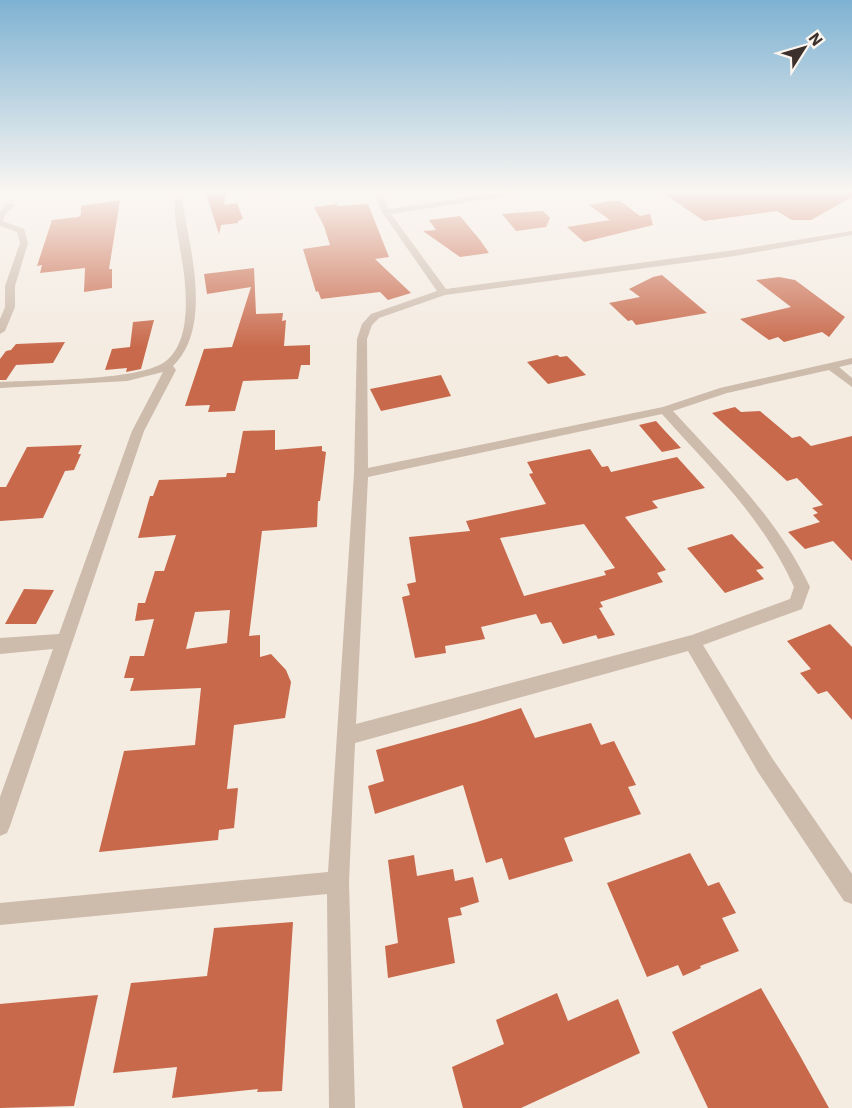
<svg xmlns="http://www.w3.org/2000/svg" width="852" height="1108" font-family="'IBM Plex Sans',sans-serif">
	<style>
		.building { fill: #c8694b; fill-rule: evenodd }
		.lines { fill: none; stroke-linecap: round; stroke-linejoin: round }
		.street { fill: #cdbbac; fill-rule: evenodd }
	</style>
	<rect width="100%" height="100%" fill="#f4ebe1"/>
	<g class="building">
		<path d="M 206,193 L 226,193 L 224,205 L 237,203 L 243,219 L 238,221 L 238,223 L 221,225 L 219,234 Z"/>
		<path d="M 663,193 L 852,193 L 852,197 L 811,220 L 792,220 L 777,211 L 704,221 Z"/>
		<path d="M 120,200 L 109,269 L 112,269 L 112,288 L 84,292 L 85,268 L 40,273 L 42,265 L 37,266 L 52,220 L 78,217 L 81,215 L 81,206 Z"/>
		<path d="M 611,201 L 620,201 L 640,216 L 650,214 L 653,225 L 584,242 L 567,227 L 610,220 L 589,205 Z"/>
		<path d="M 337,204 L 338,206 L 368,204 L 389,257 L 375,259 L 411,293 L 388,300 L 380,292 L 321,299 L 318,291 L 316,292 L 303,249 L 330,245 L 324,226 L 314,207 Z"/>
		<path d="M 543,211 L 550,218 L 546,227 L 516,231 L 502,214 Z"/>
		<path d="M 460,216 L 480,240 L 489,253 L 460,257 L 423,231 L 436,230 L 429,220 Z"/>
		<path d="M 254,268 L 256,314 L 283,313 L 282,321 L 286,320 L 284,346 L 310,345 L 310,365 L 301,365 L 298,379 L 243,381 L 235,411 L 208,412 L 210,405 L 185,406 L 204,349 L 232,347 L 251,287 L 207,294 L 204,274 Z"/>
		<path d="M 662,275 L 707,313 L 636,325 L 632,320 L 628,321 L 609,303 L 640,297 L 629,289 L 653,277 Z"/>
		<path d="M 779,277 L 795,280 L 845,317 L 829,337 L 822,332 L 784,342 L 778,337 L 769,340 L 740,319 L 791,307 L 756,280 Z"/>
		<path d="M 154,320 L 141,369 L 126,372 L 127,368 L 105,370 L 112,349 L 130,347 L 133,322 Z"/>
		<path d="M 65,342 L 53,363 L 16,365 L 6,380 L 0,380 L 0,359 L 6,351 L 11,350 L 16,344 Z"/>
		<path d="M 557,355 L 560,357 L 567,356 L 586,375 L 548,384 L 527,362 Z"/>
		<path d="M 441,375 L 451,396 L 381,411 L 370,389 Z"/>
		<path d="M 735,407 L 741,412 L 760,411 L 792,438 L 800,436 L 811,446 L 852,436 L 852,561 L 833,541 L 805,549 L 788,532 L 820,522 L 813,515 L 818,513 L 812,508 L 823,505 L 797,478 L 787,481 L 712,413 Z"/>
		<path d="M 656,421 L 665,431 L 681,448 L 662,452 L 639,425 Z"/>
		<path d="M 275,430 L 275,450 L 322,446 L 322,451 L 326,452 L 320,501 L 318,501 L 317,527 L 262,531 L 249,636 L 260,635 L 260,657 L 271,654 L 286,670 L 291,682 L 285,718 L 234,725 L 227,789 L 238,788 L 234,828 L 219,830 L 218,840 L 99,852 L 124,751 L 195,745 L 201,688 L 130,691 L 134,678 L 124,678 L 130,656 L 144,656 L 154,619 L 135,621 L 138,603 L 145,603 L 155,571 L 164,571 L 176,535 L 138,538 L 150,496 L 153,496 L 159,480 L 226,477 L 227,473 L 235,473 L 243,431 ZM 230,610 L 227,643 L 186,649 L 195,612 Z"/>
		<path d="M 82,445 L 78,454 L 81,454 L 74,470 L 65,471 L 43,518 L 0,521 L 0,487 L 6,487 L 27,447 Z"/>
		<path d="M 590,449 L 602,467 L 608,466 L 611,472 L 677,457 L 705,488 L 652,501 L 658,508 L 625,517 L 666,570 L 657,573 L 663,582 L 600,602 L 603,607 L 599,608 L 615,635 L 598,639 L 596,635 L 563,644 L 551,622 L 541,624 L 536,614 L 481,627 L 485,639 L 445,646 L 446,653 L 415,658 L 402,597 L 410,595 L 407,584 L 416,582 L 409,537 L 470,531 L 466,521 L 546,504 L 529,474 L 533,473 L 527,462 ZM 584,524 L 615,568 L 604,571 L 606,575 L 524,596 L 500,538 Z"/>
		<path d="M 732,534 L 764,568 L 756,570 L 764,579 L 725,593 L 687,548 Z"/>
		<path d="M 24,589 L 54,590 L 36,624 L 5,624 Z"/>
		<path d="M 830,624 L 852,647 L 852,720 L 827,691 L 818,694 L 800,673 L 811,669 L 787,641 Z"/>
		<path d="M 521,708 L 535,738 L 591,723 L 601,745 L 614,741 L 636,785 L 628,787 L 641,814 L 564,838 L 573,861 L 509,880 L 502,858 L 486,863 L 463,785 L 375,814 L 368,786 L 384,781 L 376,750 L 477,722 Z"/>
		<path d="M 690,853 L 708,886 L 719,882 L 736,913 L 722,918 L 739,951 L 700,966 L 701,968 L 683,976 L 678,965 L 647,977 L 607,883 Z"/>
		<path d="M 414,855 L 417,876 L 453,869 L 455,881 L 473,877 L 479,902 L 460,908 L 462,915 L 448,918 L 455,963 L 388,978 L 385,946 L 398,943 L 388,860 Z"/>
		<path d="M 293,922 L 282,1091 L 257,1092 L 258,1089 L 172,1098 L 177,1067 L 113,1073 L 131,983 L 207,976 L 214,928 Z"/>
		<path d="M 761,988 L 799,1054 L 829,1108 L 708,1108 L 672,1032 Z"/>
		<path d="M 557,993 L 568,1021 L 618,999 L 640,1053 L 521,1108 L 463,1108 L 452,1067 L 504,1044 L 496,1020 Z"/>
		<path d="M 98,995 L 74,1106 L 0,1108 L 0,1004 Z"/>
	</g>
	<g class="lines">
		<g class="street">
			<path d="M 248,193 L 282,193 L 278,195 L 245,197 Z"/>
			<path d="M 374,193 L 382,193 L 389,209 L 500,193 L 518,193 L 514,195 L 391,214 L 446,289 L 735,250 L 852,231 L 852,235 L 735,256 L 445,295 L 379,318 L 372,325 L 367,339 L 368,468 L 663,407 L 720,388 L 852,358 L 852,364 L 839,367 L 852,378 L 852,387 L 829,370 L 727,393 L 673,411 C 724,467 777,518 810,587 L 802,609 L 703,645 L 772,758 L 852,874 L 852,904 L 844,901 L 758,772 L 688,651 L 355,743 L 349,882 L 355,1108 L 329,1108 L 327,894 L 0,925 L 0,903 L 328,872 L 354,474 L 357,339 L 362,324 L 371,314 L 437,291 L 382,212 ZM 662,414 C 711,469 764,519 794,587 L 790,599 L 692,635 L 356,724 L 368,477 Z"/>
			<path d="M 175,198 L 182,200 C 190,249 213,327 173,366 L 176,370 L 144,431 L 10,826 L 7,833 L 0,836 L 0,797 L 53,649 L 0,654 L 0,638 L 59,634 L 132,431 L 163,372 L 127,381 L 0,388 L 0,382 C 35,380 142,381 166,361 C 187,344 187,309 185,284 C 184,262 172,216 175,198 Z"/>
			<path d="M 8,203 L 15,205 L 5,215 L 3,221 L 24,229 L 28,243 L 15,286 L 15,307 L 5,331 L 0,334 L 0,319 L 5,307 L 5,286 L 20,243 L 17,232 L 0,226 L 0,211 Z"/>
		</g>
	</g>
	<linearGradient id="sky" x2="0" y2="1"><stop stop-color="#7eb2d2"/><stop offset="0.55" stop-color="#faf6f2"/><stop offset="1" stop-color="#faf6f2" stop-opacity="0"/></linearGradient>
	<rect width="852" height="348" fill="url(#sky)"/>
	<g transform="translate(804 48) rotate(53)" stroke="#fbf5ee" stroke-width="4.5" paint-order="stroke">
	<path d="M0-4.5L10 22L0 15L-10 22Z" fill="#3b302b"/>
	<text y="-9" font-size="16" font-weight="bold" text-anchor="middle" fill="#3b302b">N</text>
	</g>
</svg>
